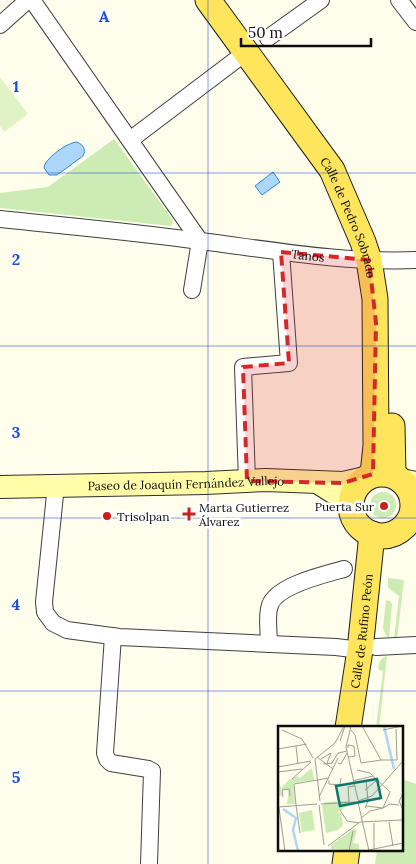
<svg xmlns="http://www.w3.org/2000/svg" width="416" height="864" font-family="Lora,serif">
	<style>
		.green { fill: #ccecb3 }
		.pitch { fill: #dff3c5 }
		.water { fill: #add7fa; stroke: #2e85d7 }
		.lines { fill: none; stroke-linecap: round; stroke-linejoin: round }
		.street-casing { stroke: #3f3f3f; stroke-width: 18 }
		.secondary-casing { stroke: #2e2e2e; stroke-width: 24 }
		.primary-casing { stroke: #1d1d1d; stroke-width: 27 }
		.street { stroke: #fff; stroke-width: 16 }
		.secondary { stroke: #fffda7; stroke-width: 22 }
		.primary { stroke: #ffe55c; stroke-width: 25 }
		.marked { fill: #d62828; fill-opacity: 0.2; stroke: #d62828; stroke-width: 4; stroke-dasharray: 10 6; stroke-linejoin: round }
		.grid { fill: none; stroke: #1d4ed8; stroke-width: 1; stroke-opacity: 0.55 }
		.poi-dot { fill: #c6211b; stroke: #fff; stroke-width: 2 }
		.labels { text-anchor: middle; dominant-baseline: central; stroke-width: 5; stroke-linejoin: round; paint-order: stroke }
		.street-label { font-size: 12px; fill: #0c0c0c; stroke: #fff }
		.poi-label { font-size: 12px; fill: #0c0c0c; stroke: #fff; text-anchor: start }
		.inset-river { fill: none; stroke: #add7fa; stroke-width: 2.5 }
		.inset-road { fill: none; stroke: #9e9d92; stroke-width: 1 }
		.view { fill: #0f766e; fill-opacity: 0.15; stroke: #0f766e; stroke-width: 2.5 }
		.inset-edge { fill: none; stroke: #0c0c0c; stroke-width: 2.5 }
		.grid-label { font-size: 16px; text-anchor: middle; font-weight: bold; fill: #1d4ed8; stroke: #fff; stroke-width: 5; stroke-linejoin: round; paint-order: stroke }
	</style>
	<rect width="100%" height="100%" fill="#fffdec"/>
	<g class="green">
		<path d="M 114,139 L 173,220 L 171,226 L 0,208 L 0,193 L 48,187 Z"/>
		<circle cx="383" cy="505" r="13"/>
		<path d="M 388,578 L 404,580 L 397,639 L 394,639 L 399,596 L 388,588 Z"/>
		<path d="M 386,600 L 390,601 L 392,604 L 389,638 L 386,636 L 383,628 Z"/>
		<path d="M 387,656 L 379,728 L 376,728 L 383,671 L 378,669 C 379,663 380,658 387,656 Z"/>
		<path d="M 402,779 L 416,784 L 416,864 L 375,864 L 377,850 L 402,850 Z"/>
	</g>
	<path class="pitch" d="M 0,77 L 28,114 L 4,132 L 0,126 Z"/>
	<g class="water">
		<path d="M 77,142 C 84,145 86,150 83,156 L 57,175 L 49,175 L 44,168 C 44,159 68,142 77,142 Z"/>
		<path d="M 273,172 L 280,182 L 262,195 L 255,186 Z"/>
	</g>
	<g class="lines">
		<defs>
			<g id="street">
				<path d="M 32,0 L 200,241 L 192,290"/>
				<path d="M 399,0 L 416,22"/>
				<path d="M 0,25 L 28,0"/>
				<path d="M 268,38 L 321,0"/>
				<path d="M 130,140 L 241,56"/>
				<path id="s1" d="M 0,219 C 67,226 134,232 200,241 C 272,250 343,263 416,260"/>
				<path d="M 247,481 L 243,367 L 289,363 L 281,252"/>
				<path d="M 56,485 L 44,602 L 45,612 L 53,623 L 67,630 L 119,637 L 336,647 L 360,650"/>
				<path d="M 113,636 L 105,753 L 107,759 L 111,763 L 148,769 L 152,771 L 149,864"/>
				<path d="M 269,644 C 269,632 266,616 270,605 C 277,585 326,574 344,569"/>
				<path d="M 376,647 L 416,645"/>
			</g>
			<g id="secondary">
				<path d="M 401,480 L 416,483"/>
				<path d="M 317,482 L 336,494 L 351,508"/>
				<path id="s2" d="M 0,487 L 206,483 L 266,480 L 343,483 L 365,478"/>
				<path d="M 412,513 L 416,509"/>
			</g>
			<g id="primary">
				<path id="s3" d="M 208,0 L 332,170 L 363,242 L 369,260 L 375,299 L 376,446 L 373,474"/>
				<path d="M 392,426 L 393,475"/>
				<circle cx="382" cy="505" r="31"/>
				<path id="s4" d="M 348,728 L 360,650 L 372,534"/>
				<path d="M 345,864 L 347,850"/>
			</g>
		</defs>
		<use href="#street" class="street-casing"/>
		<use href="#secondary" class="secondary-casing"/>
		<use href="#primary" class="primary-casing"/>
		<use href="#street" class="street"/>
		<use href="#secondary" class="secondary"/>
		<use href="#primary" class="primary"/>
	</g>
	<path class="marked" d="M 281,252 L 369,260 L 376,323 L 373,474 L 343,483 L 247,481 L 243,367 L 289,363 Z"/>
	<path class="grid" d="M 208,0 L 208,864M 0,173 L 416,173M 0,346 L 416,346M 0,518 L 416,518M 0,691 L 416,691"/>
	<g class="poi-dot">
		<circle cx="384" cy="506" r="5"/>
		<path d="M186.5 506.5h5v5h5v5h-5v5h-5v-5h-5v-5h5z"/>
		<circle cx="107" cy="516" r="5"/>
	</g>
	<g class="labels">
		<g class="street-label">
			<text stroke="none"><textPath href="#s3" startOffset="261">Calle de Pedro Sobrado</textPath></text>
			<text stroke="none"><textPath href="#s1" startOffset="310">Tanos</textPath></text>
			<text stroke="none"><textPath href="#s2" startOffset="186">Paseo de Joaquín Fernández Vallejo</textPath></text>
			<text stroke="none"><textPath href="#s4" startOffset="98">Calle de Rufino Peón</textPath></text>
		</g>
		<g class="poi-label">
			<text x="374" y="506" text-anchor="end">Puerta Sur</text>
			<text x="199" y="507">Marta Gutierrez<tspan x="199" dy="14">Álvarez</tspan></text>
			<text x="117" y="516">Trisolpan</text>
		</g>
	</g>
	<g transform="translate(278 726)">
		<rect width="125" height="125" fill="#fffdec"/>
		<path d="M 34,42 L 36,54 L 15,57 L 17,78 L 9,78 L 11,63 L 3,63 L 4,70 L 0,70 L 0,52 L 3,62 L 11,54 L 19,50 L 22,52 ZM 71,75 L 66,78 L 65,83 L 59,86 L 63,87 L 65,99 L 60,104 L 48,107 L 44,80 L 47,76 ZM 34,84 L 37,104 L 24,106 L 21,87 ZM 77,102 L 79,105 L 75,117 L 81,118 L 81,125 L 53,123 L 53,119 Z" fill="#ccecb3"/>
		<path class="inset-river" d="M 106,0 L 116,43M 5,83 L 18,92 L 15,104 L 20,125"/>
		<path class="inset-road" d="M 73,0 L 68,21 L 80,74M 84,0 L 103,34M 4,4 L 24,13 L 35,32M 73,4 L 77,9 L 83,37M 105,4 L 124,0M 62,15 L 67,0M 18,20 L 20,38M 70,22 L 70,19 L 76,20 L 77,30 L 70,31M 0,23 L 29,18M 39,31 L 55,43M 37,33 L 57,17 L 66,0M 37,33 L 42,75M 43,33 L 53,27 L 49,37M 103,34 L 119,34 L 118,3M 60,37 L 63,38 L 69,27M 83,37 L 103,34M 45,38 L 54,37 L 60,27 L 69,25M 0,41 L 33,35M 79,44 L 92,47 L 112,66M 0,46 L 24,43M 14,53 L 33,36M 51,54 L 51,58 L 62,59 L 63,52M 75,55 L 95,50M 87,64 L 99,54M 125,68 L 121,75 L 125,84M 5,71 L 4,64 L 11,63 L 12,70M 41,71 L 60,32M 80,75 L 94,70 L 125,35M 71,76 L 70,61 L 76,60M 80,76 L 91,125M 43,78 L 77,76M 18,79 L 16,58 L 51,52M 18,79 L 22,107M 41,79 L 46,119M 88,80 L 105,82M 1,81 L 39,78M 1,82 L 7,125M 87,82 L 90,75 L 88,54M 105,82 L 112,78 L 121,79M 62,84 L 69,95 L 81,97M 83,92 L 92,85 L 105,82 L 112,66M 111,96 L 115,120M 96,97 L 96,123M 50,120 L 82,96 L 124,94M 91,124 L 125,117M 71,125 L 75,105"/>
		<path class="view" d="M 99,53 L 103,72 L 62,80 L 58,60 Z"/>
		<rect width="125" height="125" class="inset-edge"/>
	</g>
	<g class="grid-label">
		<text x="104" y="22">A</text>
		<text x="16" y="92">1</text>
		<text x="16" y="265">2</text>
		<text x="16" y="438">3</text>
		<text x="16" y="610">4</text>
		<text x="16" y="783">5</text>
	</g>
	<path d="M241 38v8h130v-8" fill="none" stroke="#0c0c0c" stroke-width="2.5"/>
	<text x="248" y="38" font-size="15" fill="#0c0c0c" stroke="#ffffff" stroke-width="4" paint-order="stroke">50 m</text>
</svg>
